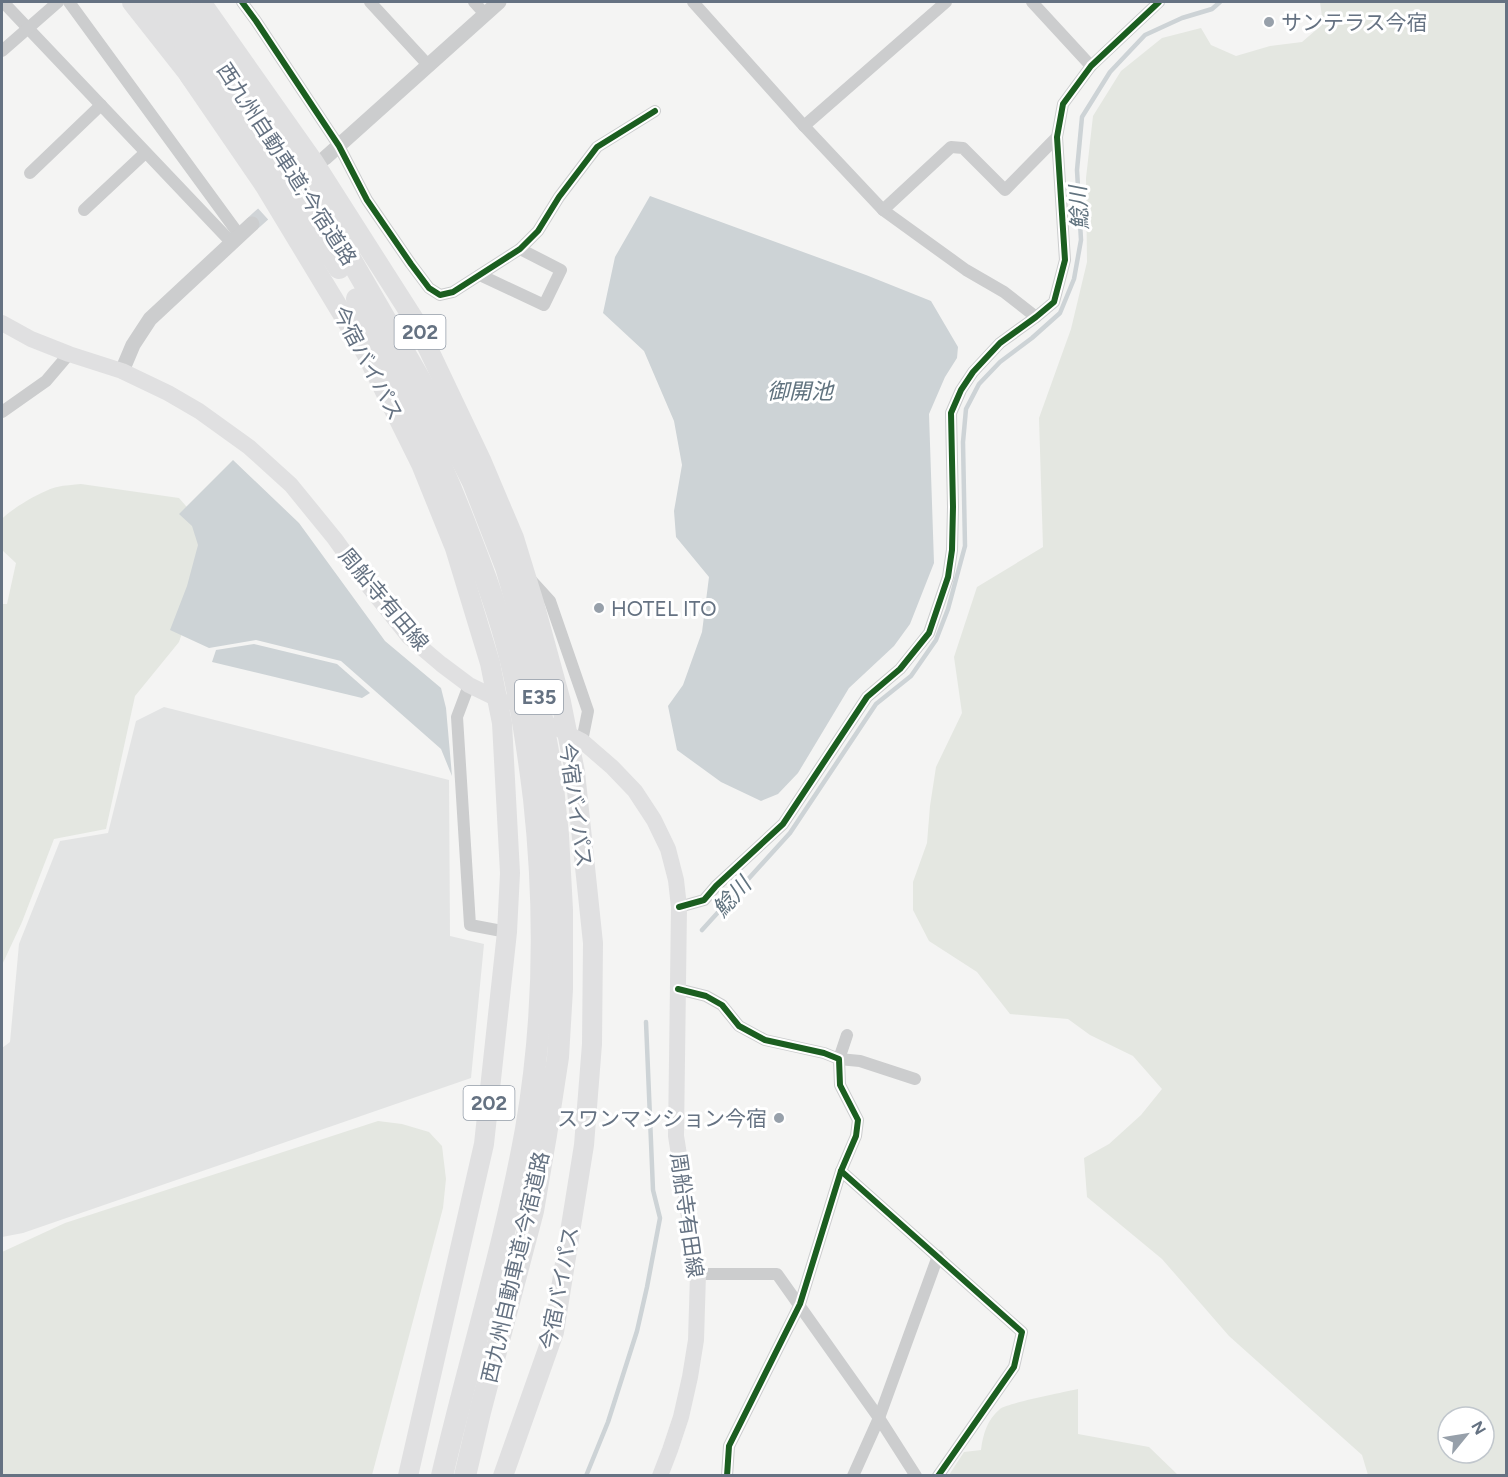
<svg xmlns="http://www.w3.org/2000/svg" width="1508" height="1477" font-family="Figtree,'Noto Sans JP',sans-serif">
	<style>
		.built { fill: #e3e4e4 }
		.green { fill: #e4e7e1; fill-rule: evenodd }
		.water { fill: #cdd3d6 }
		.lines { fill: none; stroke-linecap: round; stroke-linejoin: round }
		.stream { stroke: #cdd3d6; stroke-width: 4.5 }
		.tertiary-tunnel { stroke: #d0d4d7; stroke-width: 15; stroke-dasharray: 15 8; stroke-linecap: butt }
		.minor { stroke: #cccdce; stroke-width: 12 }
		.tertiary { stroke: #cccdce; stroke-width: 15 }
		.secondary { stroke: #e0e0e1; stroke-width: 16 }
		.trunk { stroke: #e0e0e1; stroke-width: 20 }
		.motorway { stroke: #e0e0e1; stroke-width: 22 }
		.cycleway-casing { stroke: #fff; stroke-width: 10 }
		.cycleway { stroke: #1b5e20; stroke-width: 6 }
		.poi-dot { fill: #97a0aa; stroke: #fff; stroke-width: 2 }
		.labels { text-anchor: middle; dominant-baseline: central; stroke-width: 6; stroke-linejoin: round; paint-order: stroke }
		.shield { fill: #fff; stroke: #939ca8; stroke-width: 1.5 }
		.shield-label { font-size: 20px; font-weight: bold; fill: #657282 }
		.poi-label { font-size: 21px; fill: #657282; stroke: #fff; text-anchor: start }
		.street-label { font-size: 21px; fill: #657282; stroke: #fff }
		.water-label { font-size: 22px; font-style: italic; fill: #61737f; stroke: #fff }
	</style>
	<rect width="100%" height="100%" fill="#f4f4f3"/>
	<path class="built" d="M 164,707 L 449,780 L 450,936 L 484,944 L 471,1078 L 23,1233 L 2,1237 L 2,1048 L 10,1042 L 19,944 L 60,841 L 108,833 L 136,721 Z"/>
	<g class="green">
		<path d="M 1320,2 L 1506,2 L 1506,1475 L 1368,1475 L 1362,1455 L 1229,1336 L 1162,1259 L 1087,1197 L 1084,1158 L 1109,1144 L 1141,1115 L 1162,1089 L 1133,1056 L 1090,1035 L 1068,1019 L 1010,1014 L 977,972 L 929,941 L 913,910 L 913,882 L 927,843 L 930,806 L 936,767 L 962,713 L 954,657 L 977,587 L 1043,547 L 1039,418 L 1071,329 L 1087,262 L 1086,178 L 1093,116 L 1121,71 L 1162,38 L 1201,28 L 1211,45 L 1236,56 L 1270,46 L 1302,42 L 1323,24 ZM 1448,1417 L 1484,1417 L 1484,1453 L 1448,1453 Z"/>
		<path d="M 81,484 L 179,498 L 199,521 L 196,592 L 179,642 L 135,696 L 106,829 L 54,839 L 22,922 L 2,965 L 2,604 L 7,604 L 16,563 L 2,550 L 2,519 C 11,509 43,490 57,487 C 65,485 73,485 81,484 Z"/>
		<path d="M 378,1121 L 402,1124 L 429,1132 L 442,1146 L 446,1179 L 443,1208 L 372,1475 L 2,1475 L 2,1252 L 65,1223 Z"/>
		<path d="M 1078,1389 L 1078,1434 L 1149,1447 L 1178,1475 L 949,1475 L 964,1452 L 981,1450 C 983,1434 987,1420 1000,1409 C 1007,1403 1065,1392 1078,1389 Z"/>
	</g>
	<g class="water">
		<path d="M 650,196 L 866,275 L 931,301 L 958,347 L 957,358 L 945,377 L 929,414 L 934,563 L 910,624 L 894,646 L 849,688 L 798,773 L 778,794 L 761,801 L 721,782 L 677,750 L 668,706 L 683,685 L 702,632 L 709,577 L 676,537 L 674,511 L 682,465 L 674,421 L 644,351 L 603,313 L 615,257 Z"/>
		<path d="M 233,460 L 299,523 L 385,641 L 441,688 L 446,708 L 452,776 L 441,749 L 341,661 L 256,640 L 209,648 L 170,630 L 187,586 L 198,545 L 192,526 L 179,514 Z"/>
		<path d="M 254,644 L 337,664 L 370,693 L 362,698 L 212,662 L 216,650 Z"/>
	</g>
	<g class="lines">
		<g class="stream">
			<path d="M 702,930 L 790,833 L 876,704 L 911,676 L 936,640 L 948,609 L 965,546 L 963,442 L 966,409 L 979,384 L 1000,362 L 1032,338 L 1060,313 L 1074,279 L 1081,240 L 1077,170 L 1082,117 L 1110,72 L 1145,35 L 1182,18 L 1212,9 L 1220,2"/>
			<path d="M 586,1476 L 608,1422 L 637,1331 L 647,1287 L 660,1218 L 653,1190 L 646,1022"/>
		</g>
		<path class="tertiary-tunnel" d="M 252,224 L 283,196"/>
		<g class="minor">
			<path d="M 3,2 L 232,243"/>
			<path d="M 69,2 L 240,236"/>
			<path d="M 242,2 L 256,21 L 339,146 L 367,200 L 411,264 L 429,288 L 440,295 L 453,292 L 520,249 L 538,231 L 559,197 L 597,147 L 655,111"/>
			<path d="M 370,2 L 429,66"/>
			<path d="M 474,2 L 485,14"/>
			<path d="M 693,2 L 804,126 L 883,210 L 966,270 L 1004,292 L 1036,317"/>
			<path d="M 1032,2 L 1091,66"/>
			<path d="M 2,51 L 58,2"/>
			<path d="M 804,126 L 946,2"/>
			<path d="M 30,173 L 101,105"/>
			<path d="M 84,210 L 145,153"/>
			<path d="M 883,210 L 951,147 L 963,148 L 1005,190 L 1057,137"/>
			<path d="M 480,275 L 544,305 L 561,270 L 520,249"/>
			<path d="M 2,412 L 46,381 L 69,354"/>
			<path d="M 530,579 L 550,601 L 588,711 L 582,741"/>
			<path d="M 469,685 L 457,717 L 470,925 L 507,932"/>
			<path d="M 679,907 L 704,900 L 716,886 L 783,824 L 867,697 L 900,669 L 929,633 L 948,577 L 952,550 L 953,507 L 951,413 L 961,390 L 973,372 L 986,358 L 1000,343 L 1036,317 L 1054,302 L 1065,260 L 1057,137 L 1063,104 L 1091,66 L 1159,2"/>
			<path d="M 678,989 L 706,996 L 722,1005 L 739,1026 L 765,1040 L 824,1053 L 839,1059 L 840,1085 L 858,1120 L 856,1136 L 841,1171 L 800,1304 L 729,1446 L 727,1476"/>
			<path d="M 847,1035 L 839,1059 L 860,1061 L 915,1079"/>
			<path d="M 841,1171 L 1022,1332 L 1014,1367 L 938,1476"/>
			<path d="M 698,1274 L 777,1274 L 879,1418 L 916,1476"/>
			<path d="M 853,1476 L 879,1418 L 938,1256"/>
		</g>
		<g class="tertiary">
			<path d="M 325,158 L 499,2"/>
			<path d="M 122,371 L 133,345 L 150,319 L 252,224"/>
		</g>
		<g class="secondary">
			<path d="M 2,323 L 31,339 L 69,354 L 122,371 L 168,393 L 199,411 L 249,447 L 291,485 L 335,539 L 370,588 L 409,637 L 441,664 L 469,685 L 506,703"/>
			<path d="M 535,717 L 582,741 L 612,767 L 635,791 L 654,820 L 668,849 L 676,880 L 679,907 L 676,1136 L 698,1274 L 696,1340 L 690,1377 L 681,1417 L 670,1450 L 660,1476"/>
		</g>
		<g class="trunk">
			<path d="M 201,2 L 313,161 L 415,321 L 481,460 L 514,538 L 534,603 L 561,702 L 575,772 L 593,943 L 592,1044 L 584,1145 L 554,1332 L 503,1476"/>
			<path d="M 189,75 L 265,186 L 366,353 L 421,464 L 455,548 L 490,663 L 502,723 L 510,873 L 507,932 L 484,1144 L 408,1476"/>
		</g>
		<g class="motorway">
			<path d="M 133,2 L 200,87"/>
			<path d="M 156,2 L 268,159 L 339,268"/>
			<path d="M 177,2 L 314,196 L 434,404 L 473,482 L 506,567 L 529,646 L 551,768 L 558,835 L 562,910 L 562,989 L 558,1057 L 546,1135 L 533,1211 L 480,1412 L 465,1476"/>
			<path d="M 357,299 C 401,375 439,455 470,537 C 485,575 499,614 509,653 C 521,701 528,750 534,799 C 546,910 545,1019 526,1129 C 505,1246 469,1360 442,1476"/>
		</g>
		<defs>
			<g id="cycleway">
				<path d="M 242,2 L 256,21 L 339,146 L 367,200 L 411,264 L 429,288 L 440,295 L 453,292 L 520,249 L 538,231 L 559,197 L 597,147 L 655,111"/>
				<path d="M 679,907 L 704,900 L 716,886 L 783,824 L 867,697 L 900,669 L 929,633 L 948,577 L 952,550 L 953,507 L 951,413 L 961,390 L 973,372 L 986,358 L 1000,343 L 1036,317 L 1054,302 L 1065,260 L 1057,137 L 1063,104 L 1091,66 L 1159,2"/>
				<path d="M 678,989 L 706,996 L 722,1005 L 739,1026 L 765,1040 L 824,1053 L 839,1059 L 840,1085 L 858,1120 L 856,1136 L 841,1171 L 800,1304 L 729,1446 L 727,1476"/>
				<path d="M 841,1171 L 1022,1332 L 1014,1367 L 938,1476"/>
			</g>
		</defs>
		<use href="#cycleway" class="cycleway-casing"/>
		<use href="#cycleway" class="cycleway"/>
	</g>
	<g class="poi-dot">
		<circle cx="1269" cy="22" r="6"/>
		<circle cx="599" cy="608" r="6"/>
		<circle cx="779" cy="1118" r="6"/>
	</g>
	<g class="labels">
		<g class="shield">
			<rect x="394.5" y="315" width="51" height="34" rx="4.5"/>
			<rect x="515" y="680" width="48" height="34" rx="4.5"/>
			<rect x="463.5" y="1086" width="51" height="34" rx="4.5"/>
		</g>
		<g class="shield-label">
			<text x="420" y="332">202</text>
			<text x="539" y="697">E35</text>
			<text x="489" y="1103">202</text>
		</g>
		<g class="poi-label">
			<text x="1281" y="22">サンテラス今宿</text>
			<text x="611" y="608">HOTEL ITO</text>
			<text x="767" y="1118" text-anchor="end">スワンマンション今宿</text>
		</g>
		<g class="street-label">
			<text transform="translate(287 164) rotate(57)">西九州自動車道;今宿道路</text>
			<text transform="translate(368 363) rotate(62)">今宿バイパス</text>
			<text transform="translate(384 599) rotate(50)">周船寺有田線</text>
			<text transform="translate(576 805) rotate(82)">今宿バイパス</text>
			<text transform="translate(687 1215) rotate(82)">周船寺有田線</text>
			<text transform="translate(515 1267) rotate(-77)">西九州自動車道;今宿道路</text>
			<text transform="translate(559 1288) rotate(-79)">今宿バイパス</text>
		</g>
		<g class="water-label">
			<text transform="translate(1079 208) rotate(-93)">鯰川</text>
			<text x="800" y="391">御開池</text>
			<text transform="translate(732 897) rotate(-48)">鯰川</text>
		</g>
	</g>
	<rect width="1508" height="1477" fill="none" stroke="#657282" stroke-width="6"/>
	<g transform="translate(1466 1435) rotate(60)"><circle r="28" fill="#ffffff" stroke="#c1c7cd" stroke-width="1.5"/>
	<path d="M0-4.5L10 22L0 15L-10 22Z" fill="#97a0aa"/>
	<text y="-9" font-size="16" font-weight="bold" text-anchor="middle" fill="#657282">N</text>
	</g>
</svg>
